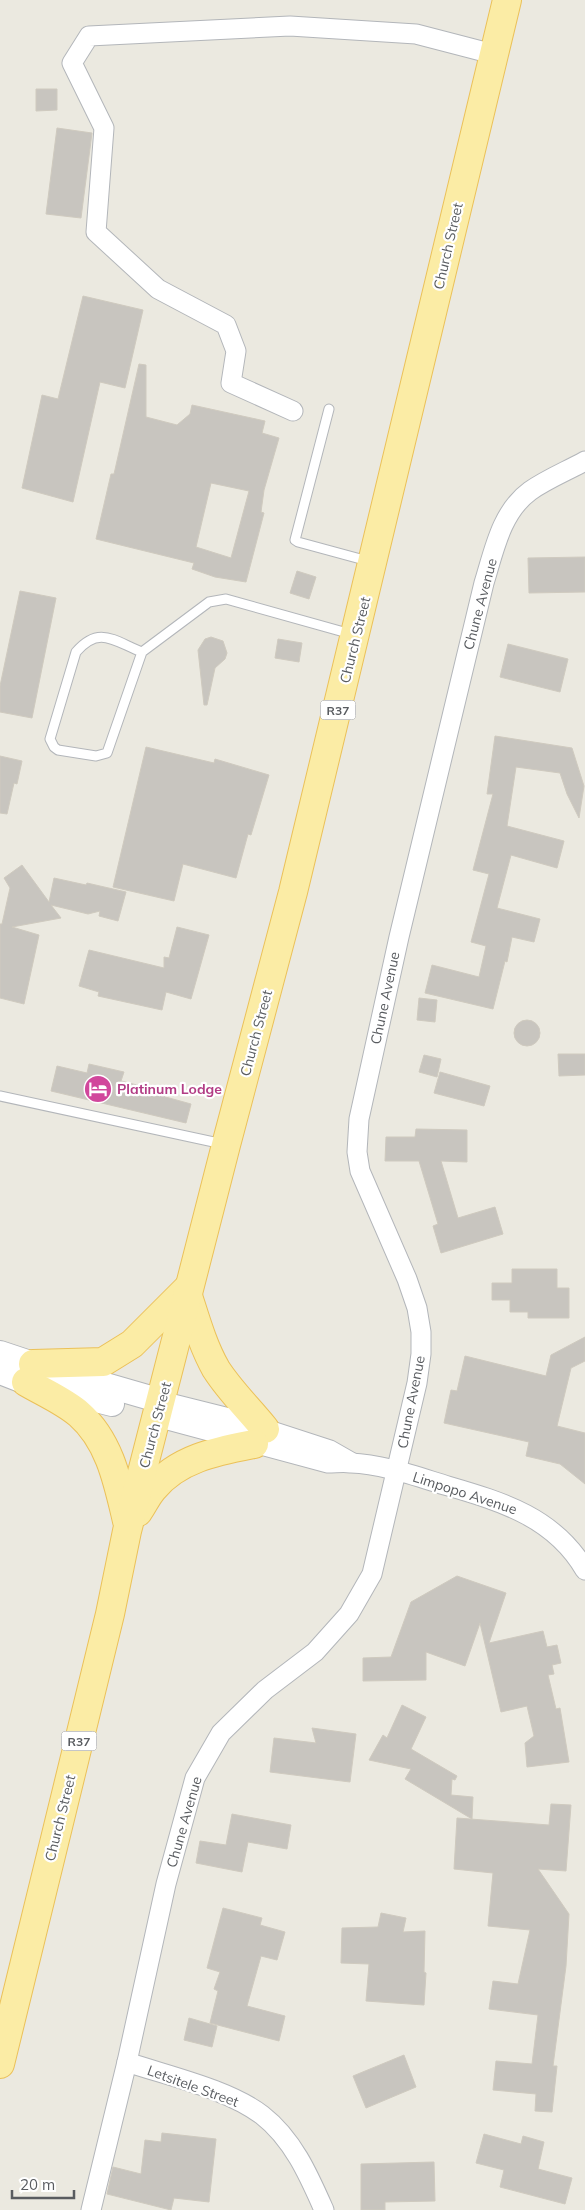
<svg xmlns="http://www.w3.org/2000/svg" width="585" height="2210" font-family="Mulish,sans-serif">
	<style>
		.building { fill: #c8c5bf; stroke: #cfcabf; fill-rule: evenodd }
		.lines { fill: none; stroke-linecap: round; stroke-linejoin: round }
		.service-casing { stroke: #b3b6ba; stroke-width: 11 }
		.minor-casing { stroke: #b3b6ba; stroke-width: 21 }
		.tertiary-casing { stroke: #b3b6ba; stroke-width: 26 }
		.primary-casing { stroke: #ebc159; stroke-width: 30 }
		.service { stroke: #fff; stroke-width: 9 }
		.minor { stroke: #fff; stroke-width: 19 }
		.tertiary { stroke: #fff; stroke-width: 24 }
		.primary { stroke: #fbeca5; stroke-width: 28 }
		.labels { text-anchor: middle; dominant-baseline: central; stroke-width: 4.5; stroke-linejoin: round; paint-order: stroke }
		.shield { fill: #fff; stroke: #8b8d90; stroke-width: 1 }
		.shield-label { font-size: 12px; font-weight: bold; fill: #595c60 }
		.street-label { font-size: 14px; fill: #595c60; stroke: #fff }
		.hotel-label { font-size: 14px; font-weight: bold; fill: #b23c85; stroke: #fff; text-anchor: start }
	</style>
	<rect width="100%" height="100%" fill="#ebe9e0"/>
	<g class="building">
		<path d="M 36,89 L 57,89 L 57,110 L 36,111 Z"/>
		<path d="M 57,128 L 92,133 L 81,218 L 46,214 Z"/>
		<path d="M 83,296 L 143,310 L 125,388 L 100,382 L 73,502 L 22,488 L 42,395 L 58,399 Z"/>
		<path d="M 139,364 L 146,365 L 146,417 L 177,425 L 190,414 L 192,405 L 265,421 L 262,433 L 279,438 L 264,490 L 261,512 L 264,513 L 246,582 L 215,577 L 192,569 L 194,563 L 96,539 L 111,474 L 114,474 ZM 211,483 L 249,491 L 231,558 L 196,547 Z"/>
		<path d="M 585,557 L 585,592 L 529,593 L 528,558 Z"/>
		<path d="M 297,571 L 316,577 L 309,599 L 290,593 Z"/>
		<path d="M 20,591 L 56,598 L 32,718 L 0,712 L 0,686 Z"/>
		<path d="M 211,637 L 223,641 L 227,653 L 225,659 L 215,668 L 207,705 L 204,705 L 198,650 L 205,639 Z"/>
		<path d="M 278,639 L 302,643 L 299,662 L 275,658 Z"/>
		<path d="M 508,644 L 568,659 L 560,692 L 500,677 Z"/>
		<path d="M 495,736 L 572,748 L 584,786 L 579,818 L 567,794 L 560,773 L 516,767 L 507,826 L 564,841 L 557,868 L 511,855 L 497,908 L 540,919 L 534,942 L 512,937 L 507,962 L 505,961 L 493,1009 L 425,993 L 432,965 L 479,977 L 486,946 L 471,942 L 489,874 L 473,870 L 493,794 L 487,794 Z"/>
		<path d="M 146,747 L 214,763 L 215,759 L 269,775 L 251,835 L 248,834 L 236,878 L 183,864 L 174,901 L 113,887 Z"/>
		<path d="M 0,756 L 22,761 L 17,784 L 14,783 L 7,814 L 0,813 Z"/>
		<path d="M 22,865 L 49,902 L 54,878 L 86,885 L 87,883 L 126,892 L 118,921 L 99,916 L 100,911 L 88,914 L 51,905 L 61,918 L 12,927 L 39,935 L 24,1004 L 0,998 L 0,924 L 2,924 L 10,888 L 4,878 Z"/>
		<path d="M 177,927 L 209,935 L 191,999 L 166,992 L 162,1010 L 98,996 L 99,992 L 79,986 L 89,950 L 164,968 L 164,957 L 169,958 Z"/>
		<path d="M 419,998 L 437,1000 L 435,1022 L 417,1020 Z"/>
		<circle cx="527" cy="1033" r="13"/>
		<path d="M 558,1054 L 585,1054 L 585,1075 L 559,1076 Z"/>
		<path d="M 424,1055 L 441,1059 L 437,1077 L 419,1072 Z"/>
		<path d="M 89,1064 L 124,1072 L 121,1081 L 145,1087 L 144,1091 L 191,1104 L 186,1123 L 51,1091 L 57,1066 L 87,1073 Z"/>
		<path d="M 440,1072 L 490,1086 L 484,1106 L 434,1093 Z"/>
		<path d="M 416,1129 L 467,1130 L 467,1162 L 441,1161 L 458,1218 L 495,1207 L 503,1234 L 441,1253 L 433,1226 L 438,1224 L 419,1161 L 385,1161 L 386,1137 L 415,1137 Z"/>
		<path d="M 512,1269 L 557,1269 L 557,1288 L 569,1288 L 569,1318 L 528,1318 L 528,1312 L 510,1312 L 510,1300 L 492,1300 L 492,1283 L 512,1283 Z"/>
		<path d="M 585,1337 L 585,1361 L 571,1368 L 557,1426 L 585,1433 L 585,1484 L 560,1464 L 526,1456 L 529,1442 L 444,1423 L 451,1390 L 457,1391 L 465,1356 L 546,1376 L 551,1355 Z"/>
		<path d="M 457,1576 L 506,1593 L 489,1643 L 543,1631 L 547,1647 L 557,1645 L 561,1663 L 552,1665 L 554,1674 L 548,1675 L 556,1709 L 560,1708 L 569,1762 L 527,1767 L 525,1743 L 534,1736 L 527,1706 L 501,1712 L 480,1623 L 465,1666 L 426,1652 L 426,1680 L 363,1681 L 363,1658 L 391,1657 L 411,1602 Z"/>
		<path d="M 402,1705 L 426,1717 L 411,1749 L 457,1776 L 455,1780 L 452,1779 L 451,1795 L 473,1797 L 472,1819 L 405,1779 L 411,1769 L 369,1760 L 383,1735 L 387,1738 Z"/>
		<path d="M 312,1728 L 356,1734 L 350,1782 L 270,1772 L 274,1738 L 316,1743 Z"/>
		<path d="M 551,1804 L 571,1805 L 566,1871 L 538,1869 L 569,1914 L 566,1966 L 553,2066 L 557,2066 L 552,2112 L 535,2111 L 536,2094 L 493,2090 L 496,2061 L 532,2064 L 538,2015 L 489,2009 L 493,1981 L 518,1984 L 530,1930 L 488,1926 L 493,1873 L 454,1869 L 457,1818 L 549,1825 Z"/>
		<path d="M 232,1814 L 291,1825 L 287,1849 L 248,1842 L 242,1872 L 196,1863 L 200,1841 L 226,1845 Z"/>
		<path d="M 223,1908 L 262,1918 L 260,1925 L 285,1932 L 277,1960 L 261,1956 L 247,2006 L 285,2016 L 279,2041 L 210,2023 L 218,1991 L 214,1989 L 220,1972 L 207,1968 Z"/>
		<path d="M 381,1913 L 406,1918 L 403,1932 L 425,1931 L 424,1972 L 426,1973 L 424,2005 L 366,2001 L 369,1964 L 341,1963 L 342,1928 L 378,1927 Z"/>
		<path d="M 189,2018 L 217,2026 L 212,2047 L 184,2040 Z"/>
		<path d="M 404,2055 L 416,2087 L 366,2108 L 353,2076 Z"/>
		<path d="M 162,2133 L 216,2139 L 209,2202 L 174,2198 L 171,2210 L 107,2194 L 113,2167 L 141,2174 L 145,2140 L 161,2142 Z"/>
		<path d="M 484,2134 L 521,2144 L 523,2136 L 544,2142 L 538,2169 L 572,2178 L 565,2204 L 500,2187 L 504,2170 L 476,2163 Z"/>
		<path d="M 434,2162 L 435,2201 L 385,2202 L 385,2210 L 361,2210 L 361,2164 Z"/>
	</g>
	<g class="lines">
		<defs>
			<g id="service">
				<path d="M 329,409 L 295,540 L 298,542 L 368,561"/>
				<path d="M 142,652 C 114,641 99,625 76,652 L 50,739 L 54,747 L 58,750 L 96,756 L 107,753 L 142,652 L 209,602 L 226,599 L 351,634"/>
				<path d="M 0,1096 L 223,1144"/>
			</g>
			<g id="minor">
				<path d="M 293,411 L 231,383 L 236,351 L 226,325 L 158,289 L 96,232 L 104,128 L 72,63 L 89,36 L 290,26 L 416,34 L 493,54"/>
				<path d="M 161,1401 L 241,1421 L 330,1450 L 351,1462"/>
				<path d="M 157,1417 L 328,1463 C 336,1463 344,1462 351,1463 C 382,1464 418,1477 448,1486 C 503,1502 555,1518 585,1570"/>
				<path d="M 127,2062 C 168,2076 228,2089 262,2115 C 293,2139 309,2176 324,2210"/>
				<path d="M 91,2210 L 127,2062 L 166,1884 L 195,1778 L 221,1733 L 265,1690 L 315,1652 L 349,1614 L 372,1574 L 417,1383 L 421,1354 L 421,1332 L 417,1308 L 407,1279 L 360,1171 L 357,1152 L 359,1119 L 399,937 L 484,583 C 494,551 501,512 530,491 C 547,479 567,471 585,461"/>
			</g>
			<g id="tertiary">
				<path d="M 0,1353 L 33,1364 L 161,1401"/>
				<path d="M 0,1372 L 26,1382 L 112,1404"/>
			</g>
			<g id="primary">
				<path d="M 188,1296 C 196,1321 203,1346 216,1369 C 230,1391 249,1409 265,1429"/>
				<path d="M 33,1364 L 103,1362 L 132,1344 L 188,1288"/>
				<path d="M 26,1382 C 43,1392 64,1401 79,1414 C 110,1441 118,1483 127,1521"/>
				<path d="M 138,1512 C 143,1505 147,1496 153,1489 C 178,1458 218,1451 254,1444"/>
				<path d="M 0,2064 L 110,1614 L 127,1531 L 226,1145 L 293,892 L 507,0"/>
			</g>
		</defs>
		<use href="#service" class="service-casing"/>
		<use href="#minor" class="minor-casing"/>
		<use href="#tertiary" class="tertiary-casing"/>
		<use href="#primary" class="primary-casing"/>
		<use href="#service" class="service"/>
		<use href="#minor" class="minor"/>
		<use href="#tertiary" class="tertiary"/>
		<use href="#primary" class="primary"/>
	</g>
	<defs>
		<symbol id="hotel-disc" viewBox="-11 -11 22 22"><circle r="9.5" fill="#d1479c" stroke="#fff"/><path d="M-6-4.5h1.5V1H6V5H4.5V3h-9V5H-6ZM-4 0a1.8 1.8 0 1 1 3.6 0ZM.5 0V-2.5h3Q6-2.5 6 0Z" fill="#fff"/></symbol>
	</defs>
	<g fill-rule="evenodd">
		<use href="#hotel-disc" x="82" y="1073" width="32" height="32"/>
	</g>
	<g class="labels">
		<g class="shield">
			<rect x="320.5" y="700.5" width="35" height="19" rx="4"/>
			<rect x="61.5" y="1731.5" width="35" height="19" rx="4"/>
		</g>
		<g class="shield-label">
			<text x="338" y="710">R37</text>
			<text x="79" y="1741">R37</text>
		</g>
		<g class="street-label">
			<text transform="translate(448 246) rotate(-77)">Church Street</text>
			<text transform="translate(480 604) rotate(-75)">Chune Avenue</text>
			<text transform="translate(355 640) rotate(-76)">Church Street</text>
			<text transform="translate(385 998) rotate(-78)">Chune Avenue</text>
			<text transform="translate(256 1033) rotate(-75)">Church Street</text>
			<text transform="translate(411 1402) rotate(-79)">Chune Avenue</text>
			<text transform="translate(155 1425) rotate(-75)">Church Street</text>
			<text transform="translate(465 1493) rotate(18)">Limpopo Avenue</text>
			<text transform="translate(60 1818) rotate(-76)">Church Street</text>
			<text transform="translate(184 1822) rotate(-74)">Chune Avenue</text>
			<text transform="translate(193 2086) rotate(20)">Letsitele Street</text>
		</g>
		<g class="hotel-label">
			<text x="117" y="1089">Platinum Lodge</text>
		</g>
	</g>
	<path d="M12 2190v8h62v-8" fill="none" stroke="#595c60" stroke-width="2.5"/>
	<text x="20" y="2190" font-size="15" fill="#595c60" stroke="#ffffff" stroke-width="4" paint-order="stroke">20 m</text>
</svg>
